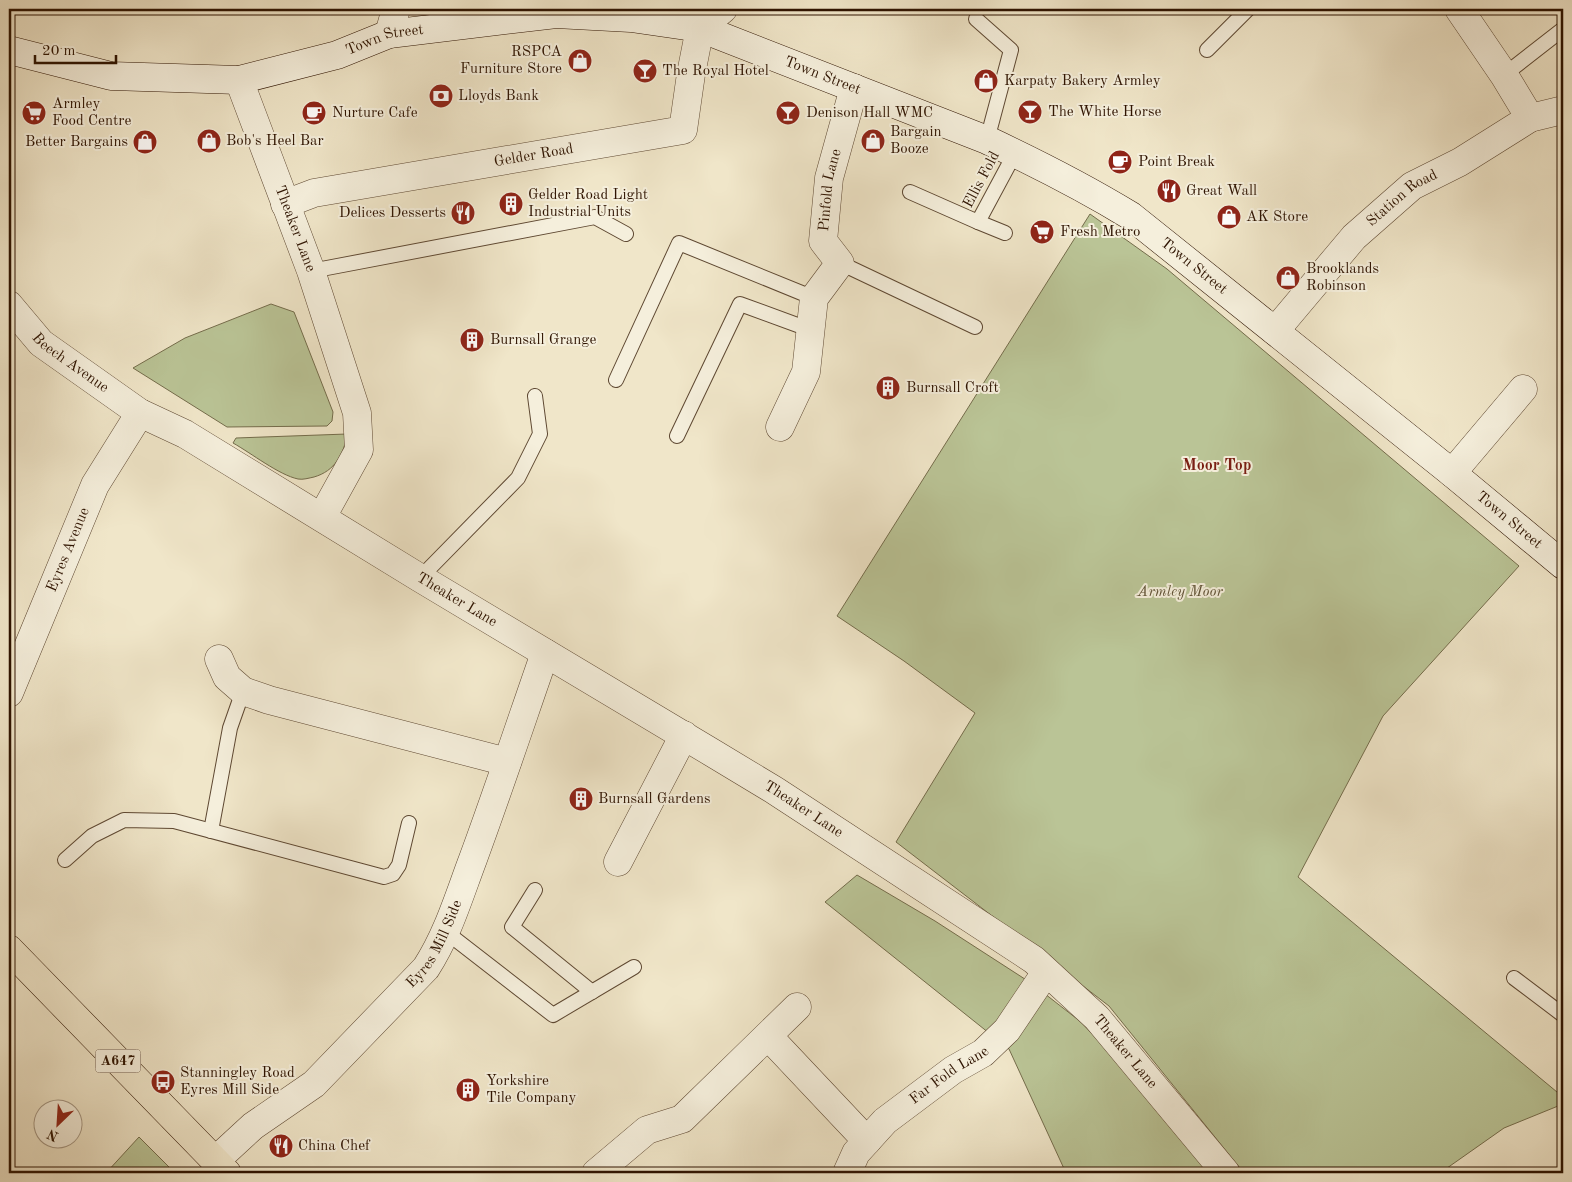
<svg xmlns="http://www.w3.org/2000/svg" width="1572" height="1182" font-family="'Old Standard TT',serif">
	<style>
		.green { fill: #bac496; stroke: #746c4b }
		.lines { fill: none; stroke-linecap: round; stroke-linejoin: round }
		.lane-casing { stroke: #5e4832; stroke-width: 16 }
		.street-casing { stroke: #5e4832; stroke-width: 29 }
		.secondary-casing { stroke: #2e1300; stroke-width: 29 }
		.primary-casing { stroke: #2e1300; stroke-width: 29 }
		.lane { stroke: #f5efdc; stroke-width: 14 }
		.street { stroke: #f5efdc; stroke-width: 28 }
		.secondary { stroke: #f5efdc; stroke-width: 28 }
		.primary { stroke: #f0e6c9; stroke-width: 28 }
		.labels { text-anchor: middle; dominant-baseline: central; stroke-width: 4; stroke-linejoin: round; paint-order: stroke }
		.shield { fill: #f5efdc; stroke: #6a5542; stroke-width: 1 }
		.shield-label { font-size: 14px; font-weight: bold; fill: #2e1300 }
		.street-label { font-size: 15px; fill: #2e1300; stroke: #f5efdc }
		.poi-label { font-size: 15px; fill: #2e1300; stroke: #f5efdc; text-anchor: start }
		.park-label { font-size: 15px; font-style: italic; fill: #5f5134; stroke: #f5efdc }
		.neighbourhood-label { font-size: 16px; font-weight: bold; fill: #7a1f14; stroke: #f5efdc }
	</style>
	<rect width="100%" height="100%" fill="#f0e6c9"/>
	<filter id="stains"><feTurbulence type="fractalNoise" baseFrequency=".004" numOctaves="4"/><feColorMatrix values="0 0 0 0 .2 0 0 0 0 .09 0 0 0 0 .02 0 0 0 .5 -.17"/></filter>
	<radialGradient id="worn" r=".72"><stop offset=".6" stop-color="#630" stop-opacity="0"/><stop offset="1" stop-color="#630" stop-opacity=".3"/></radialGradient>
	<g class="green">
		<path d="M 1090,214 L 1167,269 L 1519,566 L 1383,716 L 1298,877 L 1563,1097 L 1563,1104 L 1504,1128 L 1440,1173 L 1244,1173 L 1109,1006 L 896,842 L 975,713 L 904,661 L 837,616 Z"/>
		<path d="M 271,304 L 294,312 L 333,412 L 332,421 L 327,426 L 227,427 L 133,368 L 185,338 Z"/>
		<path d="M 347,434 C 344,454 335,471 314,477 C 309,478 303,480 298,479 C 279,475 251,453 233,443 L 236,438 Z"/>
		<path d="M 857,875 L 935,921 L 1031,983 L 1081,1022 L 1149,1096 L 1212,1173 L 1066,1173 L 1009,1049 L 825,902 Z"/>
		<path d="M 139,1137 L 175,1173 L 106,1173 Z"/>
	</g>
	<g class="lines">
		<defs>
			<g id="lane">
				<path d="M 976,19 L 1011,50 L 987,140"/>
				<path d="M 1207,50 L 1248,9"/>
				<path d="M 1504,75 L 1563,29"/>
				<path d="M 910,192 L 978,222 L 1015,153"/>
				<path d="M 978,222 L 1005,233"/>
				<path d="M 840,263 L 975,327"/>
				<path d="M 311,271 L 595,217 L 626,234"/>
				<path d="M 616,380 L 679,243 L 814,298"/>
				<path d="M 677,436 L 740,304 L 811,330"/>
				<path d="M 420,578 L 518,478 L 540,434 L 535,396"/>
				<path d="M 211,831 L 230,728 L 243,691"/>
				<path d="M 65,860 L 92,836 L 124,820 L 174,821 L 384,877 L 393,874 L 399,865 L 409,823"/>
				<path d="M 535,890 L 512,927 L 592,992"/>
				<path d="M 446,932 L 553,1015 L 634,967"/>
				<path d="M 1514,978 L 1563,1015"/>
			</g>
			<g id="street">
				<path d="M 1459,9 L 1504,75 L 1530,118"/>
				<path d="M 389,34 L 396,9"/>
				<path id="s1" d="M 239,80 L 311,271 L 357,413 L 359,450 L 322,517"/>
				<path id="s2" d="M 285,204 L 314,193 L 683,130 L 691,74 L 700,28 L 723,9"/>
				<path id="s3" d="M 9,305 L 41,343 L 140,413 L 185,434 L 420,578 L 711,752 L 774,790 L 1034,960 L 1097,1018 L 1226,1173"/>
				<path id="s4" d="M 1275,331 L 1354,237 L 1412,186 L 1460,162 L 1530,118 L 1563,110"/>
				<path id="s5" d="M 780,427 L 806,372 L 814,298 L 840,263 L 823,241 L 829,178 L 854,88"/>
				<path d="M 1452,473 L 1523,389"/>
				<path d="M 219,659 L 227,677 L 243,691 L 269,700 L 507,762"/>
				<path id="s6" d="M 9,693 L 95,485 L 140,413"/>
				<path d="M 618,862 L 684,735"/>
				<path d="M 768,1036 L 867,1141"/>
				<path id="s7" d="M 215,1161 L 253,1126 L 314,1084 L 426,968 C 448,934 459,896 473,859 C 498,791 521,722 545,653"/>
				<path d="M 596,1173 L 647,1130 L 682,1119 L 797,1007"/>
				<path id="s8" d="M 847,1173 L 856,1153 L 885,1121 L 953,1070 L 983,1053 L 1007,1030 L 1046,972"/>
			</g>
			<g id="secondary">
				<path id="s9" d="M 9,50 L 111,76 L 239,80 L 337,55 L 389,34 L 556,14 L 631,18 L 700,28 L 987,140 C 1036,163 1085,188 1131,216 L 1452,473 L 1563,565"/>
			</g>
			<path id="primary" d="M 9,949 L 227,1173"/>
		</defs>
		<use href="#lane" class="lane-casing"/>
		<use href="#street" class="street-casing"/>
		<use href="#secondary" class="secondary-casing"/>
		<use href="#primary" class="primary-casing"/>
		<use href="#lane" class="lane"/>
		<use href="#street" class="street"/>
		<use href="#secondary" class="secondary"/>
		<use href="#primary" class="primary"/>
	</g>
	<defs>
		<symbol id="shop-disc" viewBox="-11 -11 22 22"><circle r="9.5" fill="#8f2418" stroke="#f5efdc"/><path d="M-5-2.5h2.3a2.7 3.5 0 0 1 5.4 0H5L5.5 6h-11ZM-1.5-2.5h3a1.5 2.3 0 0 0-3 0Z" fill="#fff"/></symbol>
		<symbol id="bar-disc" viewBox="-11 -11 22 22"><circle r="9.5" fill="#8f2418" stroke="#f5efdc"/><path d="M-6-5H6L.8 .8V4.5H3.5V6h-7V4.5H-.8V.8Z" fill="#fff"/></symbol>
		<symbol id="bank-disc" viewBox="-11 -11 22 22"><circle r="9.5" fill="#8f2418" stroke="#f5efdc"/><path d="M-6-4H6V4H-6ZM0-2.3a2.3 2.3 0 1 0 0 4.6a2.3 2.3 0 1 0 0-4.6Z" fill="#fff"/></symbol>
		<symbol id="supermarket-disc" viewBox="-11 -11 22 22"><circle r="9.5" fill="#8f2418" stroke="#f5efdc"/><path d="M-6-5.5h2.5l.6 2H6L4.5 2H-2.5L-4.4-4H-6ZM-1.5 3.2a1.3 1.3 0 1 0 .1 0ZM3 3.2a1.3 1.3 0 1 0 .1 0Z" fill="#fff"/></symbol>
		<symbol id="cafe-disc" viewBox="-11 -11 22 22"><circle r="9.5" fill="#8f2418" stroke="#f5efdc"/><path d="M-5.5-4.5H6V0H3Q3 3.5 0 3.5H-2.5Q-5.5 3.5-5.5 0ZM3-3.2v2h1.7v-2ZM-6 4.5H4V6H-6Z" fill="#fff"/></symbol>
		<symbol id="restaurant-disc" viewBox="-11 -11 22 22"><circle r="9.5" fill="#8f2418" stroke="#f5efdc"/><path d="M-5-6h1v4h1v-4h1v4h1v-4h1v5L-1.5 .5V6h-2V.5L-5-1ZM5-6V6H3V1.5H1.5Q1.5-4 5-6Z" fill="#fff"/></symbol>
		<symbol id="building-disc" viewBox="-11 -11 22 22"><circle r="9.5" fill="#8f2418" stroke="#f5efdc"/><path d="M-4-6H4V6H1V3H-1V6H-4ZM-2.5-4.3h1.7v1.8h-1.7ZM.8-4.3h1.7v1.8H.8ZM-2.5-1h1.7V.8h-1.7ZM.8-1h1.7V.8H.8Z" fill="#fff"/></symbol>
		<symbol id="bus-disc" viewBox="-11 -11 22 22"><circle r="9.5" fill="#8f2418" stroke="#f5efdc"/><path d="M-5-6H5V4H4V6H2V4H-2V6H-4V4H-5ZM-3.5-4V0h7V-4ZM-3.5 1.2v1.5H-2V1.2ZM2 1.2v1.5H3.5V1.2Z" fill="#fff"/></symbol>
	</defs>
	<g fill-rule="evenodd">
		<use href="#shop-disc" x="566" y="47" width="28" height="28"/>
		<use href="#bar-disc" x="631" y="57" width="28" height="28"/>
		<use href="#shop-disc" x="972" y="67" width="28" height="28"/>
		<use href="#bank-disc" x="427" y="82" width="28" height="28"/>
		<use href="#bar-disc" x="1016" y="98" width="28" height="28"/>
		<use href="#supermarket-disc" x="20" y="99" width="28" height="28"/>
		<use href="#cafe-disc" x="300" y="99" width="28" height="28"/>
		<use href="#bar-disc" x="774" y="99" width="28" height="28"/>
		<use href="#shop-disc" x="195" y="127" width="28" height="28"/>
		<use href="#shop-disc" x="859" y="127" width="28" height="28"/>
		<use href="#shop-disc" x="131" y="128" width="28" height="28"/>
		<use href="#cafe-disc" x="1106" y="148" width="28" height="28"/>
		<use href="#restaurant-disc" x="1155" y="177" width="28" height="28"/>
		<use href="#building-disc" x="497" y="190" width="28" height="28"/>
		<use href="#restaurant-disc" x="449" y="199" width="28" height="28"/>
		<use href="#shop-disc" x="1215" y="203" width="28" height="28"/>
		<use href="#supermarket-disc" x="1028" y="218" width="28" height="28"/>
		<use href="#shop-disc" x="1274" y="264" width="28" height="28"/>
		<use href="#building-disc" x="458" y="326" width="28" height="28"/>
		<use href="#building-disc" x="874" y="374" width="28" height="28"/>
		<use href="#building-disc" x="567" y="785" width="28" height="28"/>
		<use href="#bus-disc" x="149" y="1068" width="28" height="28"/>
		<use href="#building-disc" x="454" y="1076" width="28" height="28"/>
		<use href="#restaurant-disc" x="267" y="1132" width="28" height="28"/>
	</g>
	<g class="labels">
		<rect class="shield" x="95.5" y="1049.5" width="45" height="23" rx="4"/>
		<g class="shield-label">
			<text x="118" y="1061">A647</text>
		</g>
		<g class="street-label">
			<text stroke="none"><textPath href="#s9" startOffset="385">Town Street</textPath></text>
			<text stroke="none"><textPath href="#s9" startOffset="835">Town Street</textPath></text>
			<text stroke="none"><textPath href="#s2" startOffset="254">Gelder Road</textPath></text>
			<text transform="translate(982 180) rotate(-62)">Ellis Fold</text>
			<text stroke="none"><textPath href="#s5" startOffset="258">Pinfold Lane</textPath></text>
			<text stroke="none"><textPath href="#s4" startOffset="185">Station Road</textPath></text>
			<text stroke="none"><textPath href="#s1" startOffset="159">Theaker Lane</textPath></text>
			<text stroke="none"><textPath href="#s9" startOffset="1255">Town Street</textPath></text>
			<text stroke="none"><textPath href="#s3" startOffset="85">Beech Avenue</textPath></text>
			<text stroke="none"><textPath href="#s9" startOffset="1660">Town Street</textPath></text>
			<text stroke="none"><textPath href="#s6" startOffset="155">Eyres Avenue</textPath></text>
			<text stroke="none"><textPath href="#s3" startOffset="539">Theaker Lane</textPath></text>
			<text stroke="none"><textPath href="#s3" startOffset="944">Theaker Lane</textPath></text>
			<text stroke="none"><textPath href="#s7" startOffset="312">Eyres Mill Side</textPath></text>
			<text stroke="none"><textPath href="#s3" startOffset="1349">Theaker Lane</textPath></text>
			<text stroke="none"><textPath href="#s8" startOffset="144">Far Fold Lane</textPath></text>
		</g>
		<g class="poi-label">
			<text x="562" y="52" text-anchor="end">RSPCA<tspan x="562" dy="17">Furniture Store</tspan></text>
			<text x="662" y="71">The Royal Hotel</text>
			<text x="1004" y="81">Karpaty Bakery Armley</text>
			<text x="458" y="96">Lloyds Bank</text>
			<text x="52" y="104">Armley<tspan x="52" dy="17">Food Centre</tspan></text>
			<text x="1048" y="112">The White Horse</text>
			<text x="332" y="113">Nurture Cafe</text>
			<text x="806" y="113">Denison Hall WMC</text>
			<text x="890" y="132">Bargain<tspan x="890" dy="17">Booze</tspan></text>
			<text x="226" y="141">Bob's Heel Bar</text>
			<text x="128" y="142" text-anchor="end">Better Bargains</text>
			<text x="1138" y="162">Point Break</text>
			<text x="1186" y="191">Great Wall</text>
			<text x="528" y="195">Gelder Road Light<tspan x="528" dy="17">Industrial Units</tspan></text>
			<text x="446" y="213" text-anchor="end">Delices Desserts</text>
			<text x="1246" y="217">AK Store</text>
			<text x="1060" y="232">Fresh Metro</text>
			<text x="1306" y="269">Brooklands<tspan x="1306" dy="17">Robinson</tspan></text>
			<text x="490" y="340">Burnsall Grange</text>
			<text x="906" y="388">Burnsall Croft</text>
			<text x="598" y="799">Burnsall Gardens</text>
			<text x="180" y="1073">Stanningley Road<tspan x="180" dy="17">Eyres Mill Side</tspan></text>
			<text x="486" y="1081">Yorkshire<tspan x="486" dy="17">Tile Company</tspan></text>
			<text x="298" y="1146">China Chef</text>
		</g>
		<g class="park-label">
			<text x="1180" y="592">Armley Moor</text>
		</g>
		<g class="neighbourhood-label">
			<text x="1217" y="466">Moor Top</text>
		</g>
	</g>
	<rect width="1572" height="1182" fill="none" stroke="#f0e6c9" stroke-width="30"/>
	<rect x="10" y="10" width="1552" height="1162" fill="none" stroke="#2e1300" stroke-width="2.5"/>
	<rect x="15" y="15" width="1542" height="1152" fill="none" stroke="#2e1300"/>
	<g transform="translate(58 1124) rotate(205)"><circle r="24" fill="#f5efdc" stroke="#a59784"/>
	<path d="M0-4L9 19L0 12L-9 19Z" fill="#8f2418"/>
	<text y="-8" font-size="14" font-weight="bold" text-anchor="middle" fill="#2e1300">N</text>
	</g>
	<path d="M35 55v8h81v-8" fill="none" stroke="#2e1300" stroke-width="2.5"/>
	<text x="42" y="55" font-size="15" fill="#2e1300" stroke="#f5efdc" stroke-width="4" paint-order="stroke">20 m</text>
	<rect width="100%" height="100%" filter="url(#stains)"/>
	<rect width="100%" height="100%" fill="url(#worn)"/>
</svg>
